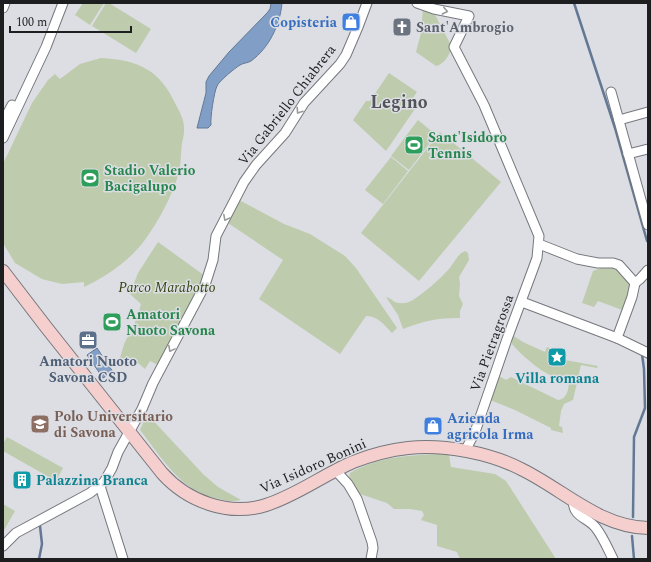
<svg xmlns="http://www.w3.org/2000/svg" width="651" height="562" font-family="Spectral,serif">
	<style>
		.green { fill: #becbac }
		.water { fill: #819fc6; stroke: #637894 }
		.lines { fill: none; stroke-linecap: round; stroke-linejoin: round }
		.stream { stroke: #637894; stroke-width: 2.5 }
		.street-casing { stroke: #76787d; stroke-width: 11 }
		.secondary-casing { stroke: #76787d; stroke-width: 14 }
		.street { stroke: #fff; stroke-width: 9 }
		.secondary { stroke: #f4cfce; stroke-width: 12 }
		.oneway { stroke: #999a9b }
		.labels { text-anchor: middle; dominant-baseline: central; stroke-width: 3; stroke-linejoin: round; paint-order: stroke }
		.shop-label { font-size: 14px; font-weight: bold; fill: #366cbe; stroke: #dcdee4; text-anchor: end }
		.worship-label { font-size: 14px; font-weight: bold; fill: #5b616d; stroke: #dcdee4; text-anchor: start }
		.street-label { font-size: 14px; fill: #1d1e20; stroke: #dcdee4 }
		.leisure-label { font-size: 14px; font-weight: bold; fill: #27864d; stroke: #dcdee4; text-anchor: start }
		.park-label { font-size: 14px; font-style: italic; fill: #344511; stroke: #dcdee4 }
		.service-label { font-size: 14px; font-weight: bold; fill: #4e5e75; stroke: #dcdee4 }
		.culture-label { font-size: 14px; font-weight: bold; fill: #0d838f; stroke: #dcdee4 }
		.education-label { font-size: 14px; font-weight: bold; fill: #785e54; stroke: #dcdee4; text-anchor: start }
		.district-label { font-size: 18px; font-weight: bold; fill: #525459; stroke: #dcdee4 }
	</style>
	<rect width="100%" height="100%" fill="#dcdee4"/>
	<g class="green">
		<path d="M 83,3 L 104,3 L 90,25 L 75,15 Z"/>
		<path d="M 106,3 L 109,3 L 151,29 L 136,53 L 92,26 Z"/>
		<path d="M 423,8 L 433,11 L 452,47 C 449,55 445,64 436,66 L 416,52 L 421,33 Z"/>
		<path d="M 101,58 C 139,60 160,70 176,105 C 180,112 185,122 184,131 C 184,135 183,139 182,143 C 181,151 181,159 180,167 C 176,189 158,223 144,241 C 129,261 107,276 84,287 L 84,282 L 62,284 L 42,279 L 15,263 L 3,243 L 3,164 L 32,103 L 48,80 L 55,74 L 60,79 L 80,64 Z"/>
		<path d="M 389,73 L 417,92 L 412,99 L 419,103 L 386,151 L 353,120 L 366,101 L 370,101 Z"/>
		<path d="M 418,120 L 436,135 L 409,170 L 391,156 Z"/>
		<path d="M 440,132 L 501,182 L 419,281 L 361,233 Z"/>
		<path d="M 391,157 L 408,171 L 383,204 L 365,190 Z"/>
		<path d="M 239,200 L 284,224 L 310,234 L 345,256 L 356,268 L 397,328 L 392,333 C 384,325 378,316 366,316 L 340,354 L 259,299 L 283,260 L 228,223 Z"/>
		<path d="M 158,242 L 205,276 L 158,365 L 150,361 L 145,369 L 138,363 L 136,366 L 130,366 L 120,358 C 122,352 123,345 126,340 C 133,327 137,320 141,304 L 130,294 L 138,273 Z"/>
		<path d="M 465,251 L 468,253 L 469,260 L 459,277 L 460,284 L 459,296 L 463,304 L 460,311 L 460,318 C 437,318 423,321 403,329 L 398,315 L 386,297 L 391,299 C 396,305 406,304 413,300 C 424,293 439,280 448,270 C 454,264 457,254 465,251 Z"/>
		<path d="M 604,267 L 616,267 L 628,280 L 631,285 L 622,310 L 598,301 L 594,307 L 582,303 L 593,271 Z"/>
		<path d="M 512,335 L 523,342 L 545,352 L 547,347 L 567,355 L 565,360 L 598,366 L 597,368 L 581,365 L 573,400 L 564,404 L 561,411 L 559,426 L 562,427 L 563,433 L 551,430 L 551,428 L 515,410 L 490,400 L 499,376 L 506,380 L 511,377 L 558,400 C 568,399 569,387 569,379 C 553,384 522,356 512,344 Z"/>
		<path d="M 147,414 L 203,474 L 218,487 L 241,500 C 233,502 227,501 219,499 C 182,493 162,458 140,430 Z"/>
		<path d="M 7,437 L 63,468 L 56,481 L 3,451 L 3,444 Z"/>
		<path d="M 440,454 L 449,455 L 451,467 L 495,474 L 506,481 L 556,559 L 460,559 L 457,552 L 437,546 L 437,525 L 421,520 L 424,515 L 422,511 L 410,509 L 394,509 L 387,503 L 360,494 L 349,481 L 350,473 C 376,457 410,455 440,454 Z"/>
		<path d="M 3,504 L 15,511 L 3,532 Z"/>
	</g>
	<g class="water">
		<path d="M 271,3 L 282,3 C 280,25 269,48 251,61 C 248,63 243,63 240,65 C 235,68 219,81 217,86 C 214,92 210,119 211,125 L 208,128 L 197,128 L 206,93 L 206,82 L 209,76 L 229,52 L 267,13 L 270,9 Z"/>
		<path d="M 97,348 L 113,372 L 103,378 L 87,355 Z"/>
	</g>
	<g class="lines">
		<g class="stream">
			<path d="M 574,3 L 615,128 L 647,241"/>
			<path d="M 633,517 L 634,437 L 645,408 L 644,369 L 642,354"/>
			<path d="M 632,536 L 634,559"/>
			<path d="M 39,559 L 42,544 L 40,526"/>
		</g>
		<defs>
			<g id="street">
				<path d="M 417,3 L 434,9 L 469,16 L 454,47 L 484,105 L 539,236 L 537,258 L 533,269 L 507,339 L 475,432 L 465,451"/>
				<path d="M 3,8 L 5,3"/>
				<path d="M 611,92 L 648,225"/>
				<path d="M 619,120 L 648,112"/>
				<path d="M 3,122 L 12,105"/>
				<path d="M 3,138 L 46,47 L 63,3"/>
				<path d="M 628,154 L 648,149"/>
				<path d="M 539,244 L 577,259 L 598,263 L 613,263 L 619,265 L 635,283"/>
				<path d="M 635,283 L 632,297 L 617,338 L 648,353"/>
				<path d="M 635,283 L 640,279 L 648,270"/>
				<path d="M 522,302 L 617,338"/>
				<path d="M 336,471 L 348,484 L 357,499 L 372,542 L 373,548 L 371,559"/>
				<path d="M 100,486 L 123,559"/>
				<path d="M 573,500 C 573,518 588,517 596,528 C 603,537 608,549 613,559"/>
				<path d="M 3,546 L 16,533 L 90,493 L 104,482 L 112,468 L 118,452 L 142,409 L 153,383 L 205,285 L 213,260 L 216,236 L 244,182 L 256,165 L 285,133 L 304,103 L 340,64 L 346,55 L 358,27 L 367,3"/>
			</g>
			<path id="secondary" d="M 3,271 L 46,327 L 162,473 C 187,501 228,517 266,505 C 297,495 323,475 353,462 C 371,455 389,450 408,448 C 444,444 491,453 523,470 C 565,491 600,527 648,528"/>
		</defs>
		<use href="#street" class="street-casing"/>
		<use href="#secondary" class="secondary-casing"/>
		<use href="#street" class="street"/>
		<use href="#secondary" class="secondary"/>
	</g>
	<defs><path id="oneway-chevron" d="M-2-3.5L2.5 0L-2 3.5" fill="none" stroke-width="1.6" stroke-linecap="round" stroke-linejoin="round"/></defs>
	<g class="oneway">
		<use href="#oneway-chevron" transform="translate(445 11) rotate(11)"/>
		<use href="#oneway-chevron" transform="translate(299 111) rotate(124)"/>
		<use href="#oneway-chevron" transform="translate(226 218) rotate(118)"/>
		<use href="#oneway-chevron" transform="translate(171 349) rotate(118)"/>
	</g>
	<defs>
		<symbol id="shop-square" viewBox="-11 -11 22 22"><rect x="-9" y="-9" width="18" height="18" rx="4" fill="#3f7fe0" stroke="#dcdee4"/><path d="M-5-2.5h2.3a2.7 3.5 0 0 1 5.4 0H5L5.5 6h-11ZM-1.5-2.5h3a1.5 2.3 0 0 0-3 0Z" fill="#fff"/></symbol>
		<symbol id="church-square" viewBox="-11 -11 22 22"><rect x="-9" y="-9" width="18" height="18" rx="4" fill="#6b7280" stroke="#dcdee4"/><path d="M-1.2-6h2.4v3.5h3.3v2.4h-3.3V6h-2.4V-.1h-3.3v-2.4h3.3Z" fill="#fff"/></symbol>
		<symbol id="stadium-square" viewBox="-11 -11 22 22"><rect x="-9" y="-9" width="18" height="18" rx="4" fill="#2e9e5b" stroke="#dcdee4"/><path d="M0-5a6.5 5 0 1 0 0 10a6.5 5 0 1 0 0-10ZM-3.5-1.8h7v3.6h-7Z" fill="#fff"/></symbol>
		<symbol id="office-square" viewBox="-11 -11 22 22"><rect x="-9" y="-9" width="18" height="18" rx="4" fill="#5c6f8a" stroke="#dcdee4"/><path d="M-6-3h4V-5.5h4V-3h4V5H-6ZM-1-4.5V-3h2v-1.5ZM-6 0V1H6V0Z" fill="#fff"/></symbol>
		<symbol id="sight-square" viewBox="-11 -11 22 22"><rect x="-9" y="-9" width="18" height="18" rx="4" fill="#0f9aa8" stroke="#dcdee4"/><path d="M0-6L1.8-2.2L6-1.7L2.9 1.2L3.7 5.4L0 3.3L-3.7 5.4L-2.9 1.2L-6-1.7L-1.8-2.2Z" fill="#fff"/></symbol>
		<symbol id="university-square" viewBox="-11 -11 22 22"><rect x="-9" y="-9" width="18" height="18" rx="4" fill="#8d6e63" stroke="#dcdee4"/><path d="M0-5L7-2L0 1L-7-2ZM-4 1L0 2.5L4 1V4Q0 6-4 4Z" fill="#fff"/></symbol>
		<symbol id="building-square" viewBox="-11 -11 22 22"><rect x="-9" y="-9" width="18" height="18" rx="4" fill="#0f9aa8" stroke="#dcdee4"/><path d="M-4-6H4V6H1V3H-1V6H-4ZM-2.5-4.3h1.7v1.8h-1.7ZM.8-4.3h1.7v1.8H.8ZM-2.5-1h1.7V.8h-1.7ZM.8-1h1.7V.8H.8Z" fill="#fff"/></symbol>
	</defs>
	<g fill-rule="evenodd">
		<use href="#shop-square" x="340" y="11" width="22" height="22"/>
		<use href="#church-square" x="391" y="16" width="22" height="22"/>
		<use href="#stadium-square" x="403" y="134" width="22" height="22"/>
		<use href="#stadium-square" x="79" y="167" width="22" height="22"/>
		<use href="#stadium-square" x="101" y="311" width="22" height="22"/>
		<use href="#office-square" x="77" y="329" width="22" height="22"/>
		<use href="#sight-square" x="546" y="346" width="22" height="22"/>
		<use href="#university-square" x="29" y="413" width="22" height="22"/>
		<use href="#shop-square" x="422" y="415" width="22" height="22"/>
		<use href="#building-square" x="11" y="469" width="22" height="22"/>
	</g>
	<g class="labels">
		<g class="shop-label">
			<text x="337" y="22">Copisteria</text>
			<text x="447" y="418" text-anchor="start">Azienda<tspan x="447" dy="16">agricola Irma</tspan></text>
		</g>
		<g class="worship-label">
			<text x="416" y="27">Sant'Ambrogio</text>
		</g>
		<g class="street-label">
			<text transform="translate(287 105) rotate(-52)">Via Gabriello Chiabrera</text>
			<text transform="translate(492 343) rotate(-70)">Via Pietragrossa</text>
			<text transform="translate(313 466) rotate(-24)">Via Isidoro Bonini</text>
		</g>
		<g class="leisure-label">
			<text x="428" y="137">Sant'Isidoro<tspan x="428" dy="16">Tennis</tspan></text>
			<text x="104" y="170">Stadio Valerio<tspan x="104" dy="16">Bacigalupo</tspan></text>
			<text x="126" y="314">Amatori<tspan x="126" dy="16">Nuoto Savona</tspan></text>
		</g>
		<g class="park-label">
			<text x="167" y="287">Parco Marabotto</text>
		</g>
		<g class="service-label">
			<text x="88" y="361">Amatori Nuoto<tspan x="88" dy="16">Savona CSD</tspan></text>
		</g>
		<g class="culture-label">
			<text x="557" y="378">Villa romana</text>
			<text x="36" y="480" text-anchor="start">Palazzina Branca</text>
		</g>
		<g class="education-label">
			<text x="54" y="416">Polo Universitario<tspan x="54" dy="16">di Savona</tspan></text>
		</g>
		<g class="district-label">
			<text x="399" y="102">Legino</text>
		</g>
	</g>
	<rect width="651" height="562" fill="none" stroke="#1d1e20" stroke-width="8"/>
	<path d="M10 26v6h121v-6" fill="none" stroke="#1d1e20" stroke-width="2"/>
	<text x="16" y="26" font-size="12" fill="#1d1e20" stroke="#dcdee4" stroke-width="3" paint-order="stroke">100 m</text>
</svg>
